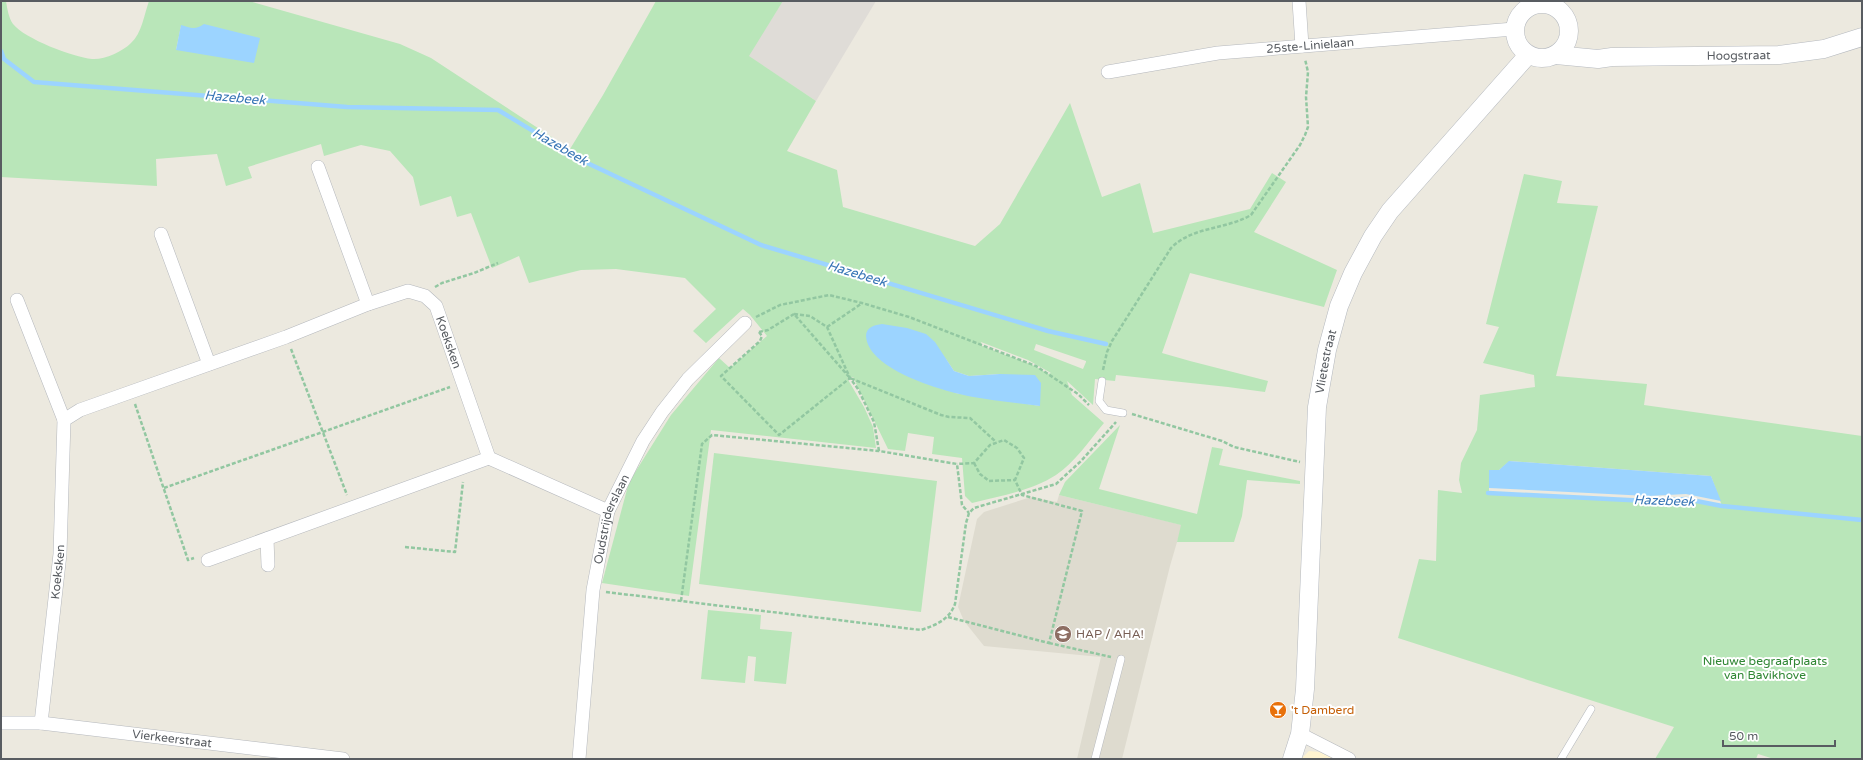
<svg xmlns="http://www.w3.org/2000/svg" width="1863" height="760" font-family="'Varela Round',sans-serif">
	<style>
		.commercial { fill: #fff4d1 }
		.industrial { fill: #dfdcd7 }
		.education { fill: #dedbcf }
		.green { fill: #b9e6b9; fill-rule: evenodd }
		.water { fill: #9cd4ff }
		.lines { fill: none; stroke-linecap: round; stroke-linejoin: round }
		.stream { stroke: #9cd4ff; stroke-width: 4.5 }
		.lane-casing { stroke: #b5b8bd; stroke-width: 8 }
		.street-casing { stroke: #b5b8bd; stroke-width: 14 }
		.secondary-casing { stroke: #b5b9bf; stroke-width: 19 }
		.path { stroke: #92c7a1; stroke-width: 2.5; stroke-dasharray: 4 2; stroke-linecap: butt }
		.lane { stroke: #fff; stroke-width: 7 }
		.street { stroke: #fff; stroke-width: 13 }
		.secondary { stroke: #fff; stroke-width: 18 }
		.labels { text-anchor: middle; dominant-baseline: central; stroke-width: 4; stroke-linejoin: round; paint-order: stroke }
		.street-label { font-size: 12px; fill: #585c61; stroke: #fff }
		.education-label { font-size: 12px; fill: #785e54; stroke: #fff; text-anchor: start }
		.park-label { font-size: 12px; fill: #308734; stroke: #fff }
		.food-label { font-size: 12px; fill: #c56008; stroke: #fff; text-anchor: start }
		.water-label { font-size: 13px; font-style: italic; fill: #3674b5; stroke: #fff }
	</style>
	<rect width="100%" height="100%" fill="#ece9df"/>
	<path class="commercial" d="M 1309,751 L 1319,752 L 1335,759 L 1301,759 Z"/>
	<path class="industrial" d="M 783,1 L 876,1 L 816,101 L 748,56 Z"/>
	<path class="education" d="M 1059,495 L 1182,525 L 1170,566 L 1122,759 L 1077,759 L 1101,657 L 984,646 L 964,621 L 958,607 L 977,519 L 984,512 L 1031,497 L 1057,502 Z"/>
	<g class="green">
		<path d="M 1,1 L 6,1 C 7,8 9,19 13,24 C 25,39 73,57 92,59 C 104,60 122,52 131,43 C 142,33 144,15 149,1 L 249,1 L 400,44 L 431,58 L 570,149 L 603,95 L 656,1 L 783,1 L 749,56 L 816,101 L 787,151 L 837,170 L 843,207 L 975,246 L 1000,224 L 1070,103 L 1102,197 L 1140,183 L 1153,233 L 1250,209 L 1272,173 L 1286,182 L 1254,232 L 1337,270 L 1324,307 L 1190,273 L 1162,353 L 1190,361 L 1268,381 L 1265,392 L 1228,387 L 1116,375 L 1115,381 L 1095,379 L 1093,405 L 1067,381 L 1072,395 L 1104,423 C 1090,440 1074,463 1056,475 C 1031,491 1000,496 972,503 L 965,496 L 962,458 L 932,454 L 934,437 L 908,433 L 905,451 L 888,449 L 853,377 L 847,378 L 864,407 L 873,427 L 876,448 L 711,430 L 689,596 L 602,583 L 629,482 L 671,415 L 719,358 L 730,368 L 767,336 L 750,315 L 743,309 L 706,343 L 693,331 L 716,309 L 685,278 L 616,269 L 581,270 L 529,283 L 519,256 L 492,268 L 471,213 L 457,217 L 451,196 L 420,206 L 413,177 L 390,151 L 361,145 L 324,156 L 321,144 L 248,167 L 252,178 L 226,186 L 217,154 L 156,159 L 157,186 L 1,177 ZM 181,26 L 192,29 L 199,28 L 176,50 ZM 981,342 L 1028,360 L 1051,373 L 1048,374 L 1035,366 L 982,346 ZM 1036,344 L 1086,361 L 1086,362 L 1083,369 L 1034,350 ZM 946,359 L 954,371 L 969,376 L 1000,374 L 1040,406 L 955,393 Z"/>
		<path d="M 1524,174 L 1562,181 L 1557,203 L 1598,206 L 1556,376 L 1647,384 L 1644,405 L 1862,436 L 1862,759 L 1774,759 L 1758,754 L 1756,759 L 1655,759 L 1674,727 L 1398,638 L 1419,559 L 1436,561 L 1438,490 L 1462,493 L 1459,480 L 1461,463 L 1477,430 L 1480,395 L 1535,387 L 1534,375 L 1483,363 L 1499,327 L 1486,324 ZM 1510,461 L 1711,476 L 1722,506 L 1686,499 L 1648,501 L 1489,493 L 1489,470 L 1499,470 Z"/>
		<path d="M 1120,425 L 1099,489 L 1197,514 L 1212,447 L 1223,449 L 1219,465 L 1300,481 L 1300,484 L 1247,480 L 1242,516 L 1234,542 L 1177,542 L 1181,525 L 1059,495 L 1065,482 Z"/>
		<path d="M 714,453 L 937,481 L 921,612 L 699,584 Z"/>
		<path d="M 708,610 L 761,615 L 760,629 L 792,632 L 786,684 L 754,681 L 756,657 L 748,656 L 745,683 L 701,679 Z"/>
	</g>
	<g class="water">
		<path d="M 204,24 L 260,38 L 254,63 L 176,50 L 181,25 C 190,28 196,30 204,24 Z"/>
		<path d="M 882,324 L 907,328 L 926,334 L 935,342 L 954,371 L 969,376 L 1000,374 L 1035,375 L 1041,383 L 1040,406 C 1012,402 982,400 955,393 C 929,386 868,367 866,336 C 866,327 875,325 882,324 Z"/>
		<path d="M 1509,461 L 1711,476 L 1721,501 L 1686,494 L 1648,496 L 1489,488 L 1489,470 L 1499,470 Z"/>
	</g>
	<g class="lines">
		<g class="stream">
			<path d="M 1,51 L 4,59 L 34,82 L 347,107 L 498,110 L 583,161 L 761,245 L 1048,331 L 1106,344"/>
			<path d="M 1488,493 L 1648,501 L 1686,499 L 1722,506 L 1862,520"/>
		</g>
		<defs>
			<g id="lane">
				<path d="M 1102,381 L 1099,401 L 1106,410 L 1123,413"/>
				<path d="M 1095,759 L 1121,659"/>
				<path d="M 1561,759 L 1591,709"/>
			</g>
			<g id="street">
				<path d="M 1299,1 L 1302,46"/>
				<path id="s1" d="M 1108,72 L 1218,53 L 1514,29"/>
				<path d="M 318,167 L 368,304"/>
				<path d="M 161,234 L 209,364"/>
				<path d="M 17,300 L 64,420"/>
				<path d="M 267,539 L 268,565"/>
				<path d="M 208,560 L 489,458"/>
				<path id="s2" d="M 1,723 L 41,723 L 343,759"/>
				<path id="s3" d="M 41,723 L 60,554 L 64,420 L 80,410 L 286,337 L 368,304 L 408,291 L 425,296 L 436,306 L 489,458 L 608,511"/>
				<path d="M 1300,734 L 1349,759"/>
				<path id="s4" d="M 579,759 L 593,590 L 608,511 L 643,441 L 662,412 L 688,379 L 745,323"/>
			</g>
			<g id="secondary">
				<circle cx="1542" cy="31" r="27"/>
				<path id="s5" d="M 1556,55 L 1598,59 L 1612,57 L 1779,55 L 1824,49 L 1862,37"/>
				<path id="s6" d="M 1292,759 L 1300,734 L 1305,689 L 1317,407 L 1327,350 L 1339,306 L 1353,273 L 1373,236 L 1390,211 L 1528,55"/>
			</g>
		</defs>
		<use href="#lane" class="lane-casing"/>
		<use href="#street" class="street-casing"/>
		<use href="#secondary" class="secondary-casing"/>
		<g class="path">
			<path d="M 435,287 L 442,283 L 474,273 L 498,263"/>
			<path d="M 756,317 L 780,305 L 829,295 L 862,303 L 909,317 L 1036,366 L 1078,394 L 1089,405"/>
			<path d="M 827,327 L 861,304"/>
			<path d="M 759,332 L 762,336 L 760,341 L 721,376 L 779,435 L 850,378"/>
			<path d="M 759,332 L 768,330 L 794,314"/>
			<path d="M 291,349 L 347,495"/>
			<path d="M 1103,370 L 1107,352 L 1112,341 L 1171,248 C 1193,226 1225,230 1251,215 L 1300,145 L 1305,135 L 1308,127 L 1306,97 L 1308,72 L 1305,59"/>
			<path d="M 135,404 L 188,560 L 194,558"/>
			<path d="M 1132,414 L 1222,441 L 1234,447 L 1300,462"/>
			<path d="M 879,451 L 874,422 L 858,389 L 850,378 L 827,327 L 810,316 L 794,314 L 850,378 L 941,415 L 949,417 L 970,418 L 996,442"/>
			<path d="M 974,463 L 980,474 L 989,481 L 1015,480"/>
			<path d="M 164,488 L 450,387"/>
			<path d="M 405,547 L 455,552 L 463,482"/>
			<path d="M 606,592 L 921,630 C 936,625 949,620 955,604 L 966,523 L 969,513 L 974,508 L 1056,484 L 1081,461 L 1116,422"/>
			<path d="M 681,601 L 702,444 L 712,435 L 879,451 L 957,464 L 962,505 L 969,513"/>
			<path d="M 948,617 L 1049,643 L 1082,511 L 1022,495 L 1015,480 L 1024,458 L 1017,448 L 1004,440 L 990,445 L 974,463 L 957,464"/>
			<path d="M 1049,643 L 1111,657"/>
		</g>
		<use href="#lane" class="lane"/>
		<use href="#street" class="street"/>
		<use href="#secondary" class="secondary"/>
	</g>
	<defs>
		<symbol id="school-disc" viewBox="-11 -11 22 22"><circle r="9.5" fill="#8d6e63" stroke="#fff"/><path d="M0-5L7-2L0 1L-7-2ZM-4 1L0 2.5L4 1V4Q0 6-4 4Z" fill="#fff"/></symbol>
		<symbol id="bar-disc" viewBox="-11 -11 22 22"><circle r="9.5" fill="#e8710a" stroke="#fff"/><path d="M-6-5H6L.8 .8V4.5H3.5V6h-7V4.5H-.8V.8Z" fill="#fff"/></symbol>
	</defs>
	<g fill-rule="evenodd">
		<use href="#school-disc" x="1053" y="624" width="20" height="20"/>
		<use href="#bar-disc" x="1268" y="700" width="20" height="20"/>
	</g>
	<g class="labels">
		<g class="street-label">
			<text stroke="none"><textPath href="#s1" startOffset="204">25ste-Linielaan</textPath></text>
			<text stroke="none"><textPath href="#s5" startOffset="183">Hoogstraat</textPath></text>
			<text stroke="none"><textPath href="#s3" startOffset="743">Koeksken</textPath></text>
			<text stroke="none"><textPath href="#s6" startOffset="400">Vlietestraat</textPath></text>
			<text stroke="none"><textPath href="#s4" startOffset="243">Oudstrijderslaan</textPath></text>
			<text stroke="none"><textPath href="#s3" startOffset="152">Koeksken</textPath></text>
			<text stroke="none"><textPath href="#s2" startOffset="172">Vierkeerstraat</textPath></text>
		</g>
		<g class="education-label">
			<text x="1076" y="634">HAP / AHA!</text>
		</g>
		<g class="park-label">
			<text x="1765" y="661">Nieuwe begraafplaats<tspan x="1765" dy="14">van Bavikhove</tspan></text>
		</g>
		<g class="food-label">
			<text x="1291" y="710">'t Damberd</text>
		</g>
		<g class="water-label">
			<text transform="translate(235 98) rotate(5)">Hazebeek</text>
			<text transform="translate(560 147) rotate(30)">Hazebeek</text>
			<text transform="translate(857 274) rotate(17)">Hazebeek</text>
			<text transform="translate(1664 501) rotate(2)">Hazebeek</text>
		</g>
	</g>
	<rect width="1863" height="760" fill="none" stroke="#585c61" stroke-width="4"/>
	<path d="M1723 740v6h112v-6" fill="none" stroke="#585c61" stroke-width="2"/>
	<text x="1729" y="740" font-size="12" fill="#585c61" stroke="#ffffff" stroke-width="3" paint-order="stroke">50 m</text>
</svg>
